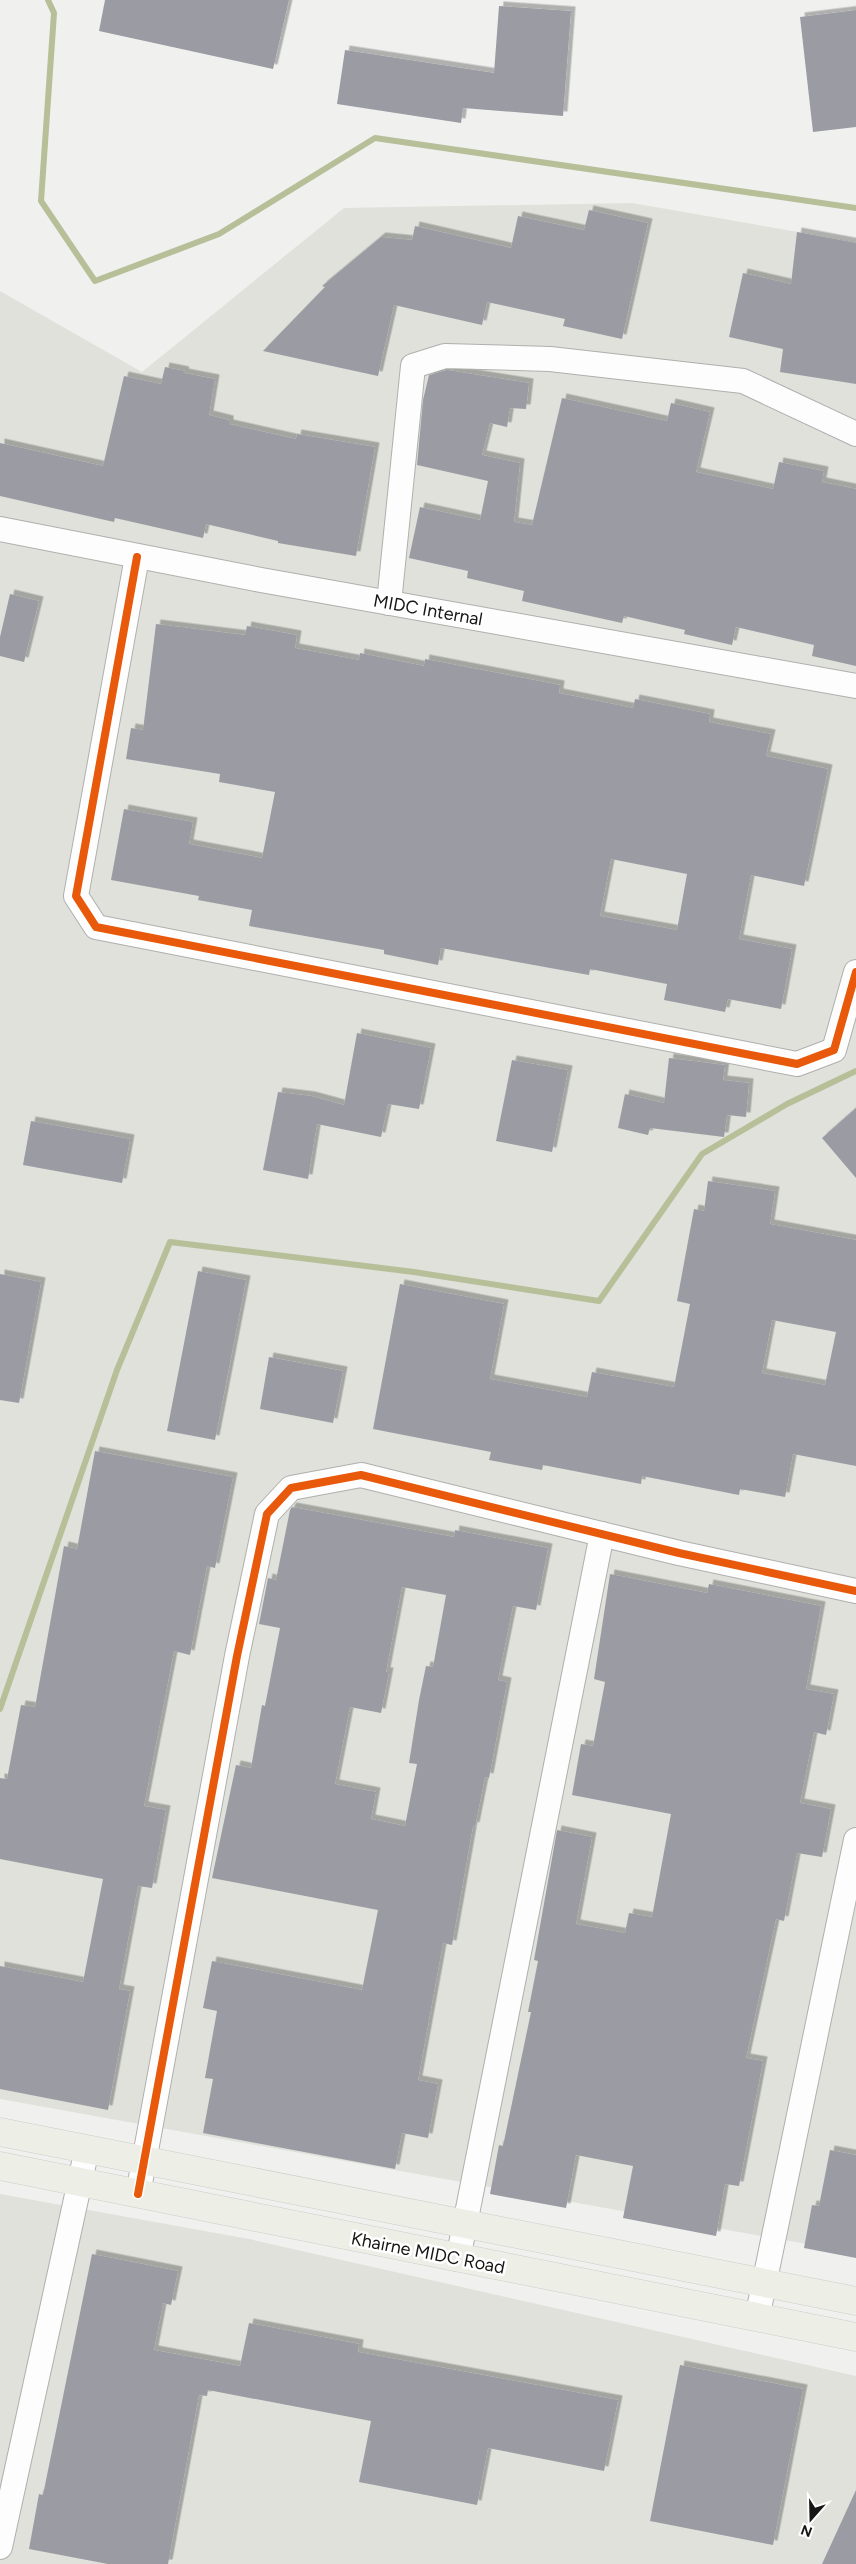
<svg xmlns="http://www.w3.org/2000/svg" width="856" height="2564" font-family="Figtree,sans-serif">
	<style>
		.built { fill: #dfe1da }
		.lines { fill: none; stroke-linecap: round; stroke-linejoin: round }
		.stream { stroke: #b7bf99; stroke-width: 6 }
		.building { fill: #9b9ca3; fill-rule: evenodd; filter: url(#shadow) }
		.minor-casing { stroke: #afb0ae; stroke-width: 26 }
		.major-casing { stroke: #cbcccb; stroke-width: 29 }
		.minor { stroke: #fdfdfd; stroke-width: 24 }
		.major { stroke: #edefe7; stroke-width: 28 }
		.cycleway-casing { stroke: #fff; stroke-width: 11 }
		.cycleway { stroke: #e8590c; stroke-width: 8 }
		.labels { text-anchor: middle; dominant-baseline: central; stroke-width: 5; stroke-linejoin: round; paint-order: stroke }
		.street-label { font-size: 18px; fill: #161715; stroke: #fff }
	</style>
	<defs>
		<filter id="shadow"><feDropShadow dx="4.5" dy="-4.5" stdDeviation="0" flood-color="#0004"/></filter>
	</defs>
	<rect width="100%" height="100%" fill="#f0f1ef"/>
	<g class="built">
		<path d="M 632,203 L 856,242 L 856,2253 L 0,2099 L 0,291 L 142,372 L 344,208 Z"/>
		<path d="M 0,2194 L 249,2239 L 856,2376 L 856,2564 L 0,2564 Z"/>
	</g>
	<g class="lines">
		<g class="stream">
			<path d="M 48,0 L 54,13 L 41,201 L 95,281 L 219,234 L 375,138 L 856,208"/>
			<path d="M 0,1709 L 117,1370 L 170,1242 L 414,1272 L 599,1301 L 702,1154 L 787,1104 L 856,1071"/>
		</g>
	</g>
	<g class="building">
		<path d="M 105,0 L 289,0 L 273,69 L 99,31 Z"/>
		<path d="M 499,6 L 571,11 L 563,116 L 463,108 L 461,123 L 337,104 L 345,50 L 494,73 Z"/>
		<path d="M 856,10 L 856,127 L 813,132 L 800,17 Z"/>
		<path d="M 589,210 L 648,223 L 622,339 L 563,326 L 565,319 L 487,302 L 482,325 L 394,305 L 378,376 L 263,351 L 325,287 L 322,286 L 381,237 L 412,240 L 415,226 L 511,248 L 518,216 L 584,230 Z"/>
		<path d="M 797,232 L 856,243 L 856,384 L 780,372 L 783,349 L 729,337 L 743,273 L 791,284 Z"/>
		<path d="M 165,367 L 185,371 L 184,373 L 215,379 L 209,415 L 229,420 L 229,424 L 296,439 L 297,434 L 375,447 L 356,556 L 278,543 L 278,541 L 206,524 L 203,538 L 115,518 L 114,522 L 0,496 L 0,443 L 103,466 L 124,376 L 161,384 Z"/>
		<path d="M 447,370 L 529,383 L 526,409 L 510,408 L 507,427 L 490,423 L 482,455 L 520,463 L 514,522 L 532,525 L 562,398 L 667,421 L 671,403 L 710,412 L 696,472 L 773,489 L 779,462 L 824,471 L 822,482 L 856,489 L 856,666 L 812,656 L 814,645 L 736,627 L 732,645 L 684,634 L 685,630 L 624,616 L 622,623 L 522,601 L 524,591 L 467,578 L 468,571 L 409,558 L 420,507 L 480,520 L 488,481 L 417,465 L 423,400 L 429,375 Z"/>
		<path d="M 10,594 L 39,601 L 24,662 L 0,656 L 0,637 Z"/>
		<path d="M 156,624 L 245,635 L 247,626 L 297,635 L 295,648 L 359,660 L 360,653 L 424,666 L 425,659 L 560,685 L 559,693 L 633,708 L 635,699 L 710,714 L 709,722 L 771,734 L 766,756 L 828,769 L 804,886 L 751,875 L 739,939 L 792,949 L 781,1009 L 728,999 L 725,1012 L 664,1000 L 667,984 L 590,969 L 589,975 L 441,948 L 438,965 L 384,954 L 384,950 L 249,926 L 252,910 L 198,900 L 199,896 L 111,880 L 124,809 L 193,822 L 189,844 L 262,858 L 275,792 L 219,782 L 220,774 L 126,759 L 131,728 L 143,730 ZM 611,859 L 687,874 L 677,930 L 600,916 Z"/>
		<path d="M 357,1033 L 431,1048 L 419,1109 L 388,1104 L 381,1137 L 317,1124 L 308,1179 L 263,1170 L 278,1092 L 311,1096 L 344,1105 Z"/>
		<path d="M 669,1058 L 725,1065 L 723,1080 L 749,1083 L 746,1117 L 727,1115 L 724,1137 L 650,1128 L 648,1135 L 618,1128 L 625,1094 L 664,1103 Z"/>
		<path d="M 512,1060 L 568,1070 L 552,1152 L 496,1141 Z"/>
		<path d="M 856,1108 L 856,1178 L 822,1138 Z"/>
		<path d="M 31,1121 L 130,1139 L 122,1183 L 23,1165 Z"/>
		<path d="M 708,1181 L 775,1191 L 770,1224 L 856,1240 L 856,1466 L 793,1454 L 785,1497 L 740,1489 L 739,1495 L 642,1476 L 641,1484 L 543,1465 L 542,1470 L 489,1460 L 491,1452 L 373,1429 L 400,1284 L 504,1304 L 490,1379 L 587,1397 L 592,1372 L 674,1387 L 690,1304 L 677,1301 L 694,1209 L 704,1211 ZM 772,1320 L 836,1332 L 825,1385 L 762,1373 Z"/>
		<path d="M 198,1271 L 246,1280 L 215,1440 L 167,1431 Z"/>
		<path d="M 0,1274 L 41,1282 L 19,1403 L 0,1400 Z"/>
		<path d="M 269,1357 L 343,1371 L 333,1423 L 260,1409 Z"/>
		<path d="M 95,1451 L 233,1477 L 215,1568 L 207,1566 L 190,1655 L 174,1651 L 144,1806 L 166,1810 L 152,1888 L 138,1886 L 119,1989 L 130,1991 L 108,2110 L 0,2089 L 0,1966 L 83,1982 L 103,1879 L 0,1859 L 0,1778 L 7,1779 L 21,1705 L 35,1707 L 64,1546 L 77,1549 Z"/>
		<path d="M 292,1507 L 454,1537 L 455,1530 L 548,1548 L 536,1610 L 513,1606 L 498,1680 L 507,1682 L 489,1778 L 485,1777 L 475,1827 L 473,1826 L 452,1945 L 443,1943 L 418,2080 L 438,2084 L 428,2138 L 402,2133 L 395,2169 L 203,2133 L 213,2079 L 205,2078 L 217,2011 L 203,2008 L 212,1961 L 362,1990 L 378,1910 L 212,1878 L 236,1765 L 251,1768 L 262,1705 L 265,1706 L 280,1628 L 259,1624 L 268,1578 L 276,1580 L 290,1510 ZM 402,1587 L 446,1595 L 433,1667 L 426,1666 L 419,1700 L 409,1763 L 417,1764 L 405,1826 L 371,1819 L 376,1792 L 335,1784 L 350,1707 L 381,1713 L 389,1672 L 386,1672 Z"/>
		<path d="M 610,1574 L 707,1593 L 709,1584 L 821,1606 L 806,1689 L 834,1694 L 826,1735 L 814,1732 L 800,1803 L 831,1809 L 822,1857 L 797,1853 L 784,1921 L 776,1919 L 746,2058 L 763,2061 L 739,2186 L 725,2184 L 716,2236 L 623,2218 L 633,2166 L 576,2155 L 566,2208 L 490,2194 L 499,2145 L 503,2146 L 531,2012 L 528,2012 L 538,1961 L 534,1960 L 557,1830 L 592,1837 L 576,1924 L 625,1933 L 629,1913 L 652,1917 L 671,1814 L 572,1795 L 581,1744 L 593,1746 L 605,1682 L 594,1679 Z"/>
		<path d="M 830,2150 L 856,2155 L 856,2258 L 804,2248 L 812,2205 L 819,2206 Z"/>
		<path d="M 92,2254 L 178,2271 L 171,2305 L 163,2303 L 154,2350 L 240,2366 L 249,2323 L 359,2344 L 358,2352 L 618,2400 L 604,2471 L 488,2448 L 477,2505 L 359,2482 L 371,2421 L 208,2390 L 207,2396 L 199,2395 L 168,2564 L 108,2564 L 29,2549 L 39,2494 L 43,2495 Z"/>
		<path d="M 680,2365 L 803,2389 L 773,2545 L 650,2521 Z"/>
		<path d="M 856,2490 L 856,2564 L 822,2564 Z"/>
	</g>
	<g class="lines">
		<defs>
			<g id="minor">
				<path d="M 0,529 L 261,580 L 856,686"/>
				<path d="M 137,557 L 76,896 L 96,927 L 797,1064 L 834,1050 L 856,972"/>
				<path d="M 389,603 L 413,366 L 445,356 L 550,359 L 743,381 L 856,434"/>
				<path d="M 138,2194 L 237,1656 L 267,1514 L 291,1488 L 361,1475 L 679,1553 L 856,1591"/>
				<path d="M 458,2259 L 602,1534"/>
				<path d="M 757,2318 L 856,1840"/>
				<path d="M 0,2547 L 87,2149"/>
			</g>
			<g id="major">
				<path d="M 0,2132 L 856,2301"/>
				<path d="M 0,2166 L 856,2337"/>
			</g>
		</defs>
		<use href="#minor" class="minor-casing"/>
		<use href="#major" class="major-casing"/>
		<use href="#minor" class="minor"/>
		<use href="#major" class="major"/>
		<defs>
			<g id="cycleway">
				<path d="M 137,557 L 76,896 L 96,927 L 797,1064 L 834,1050 L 856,972"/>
				<path d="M 138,2194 L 237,1656 L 267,1514 L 291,1488 L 361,1475 L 679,1553 L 856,1591"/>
			</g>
		</defs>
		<use href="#cycleway" class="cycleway-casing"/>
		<use href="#cycleway" class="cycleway"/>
	</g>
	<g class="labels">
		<g class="street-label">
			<text transform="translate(428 610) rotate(10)">MIDC Internal</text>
			<text transform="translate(428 2253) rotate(11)">Khairne MIDC Road</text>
		</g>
	</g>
	<g transform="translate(811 2519) rotate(200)" stroke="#ffffff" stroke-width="4" paint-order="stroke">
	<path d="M0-4L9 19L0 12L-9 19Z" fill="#161715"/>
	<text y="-8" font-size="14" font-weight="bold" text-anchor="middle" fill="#161715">N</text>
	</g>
</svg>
